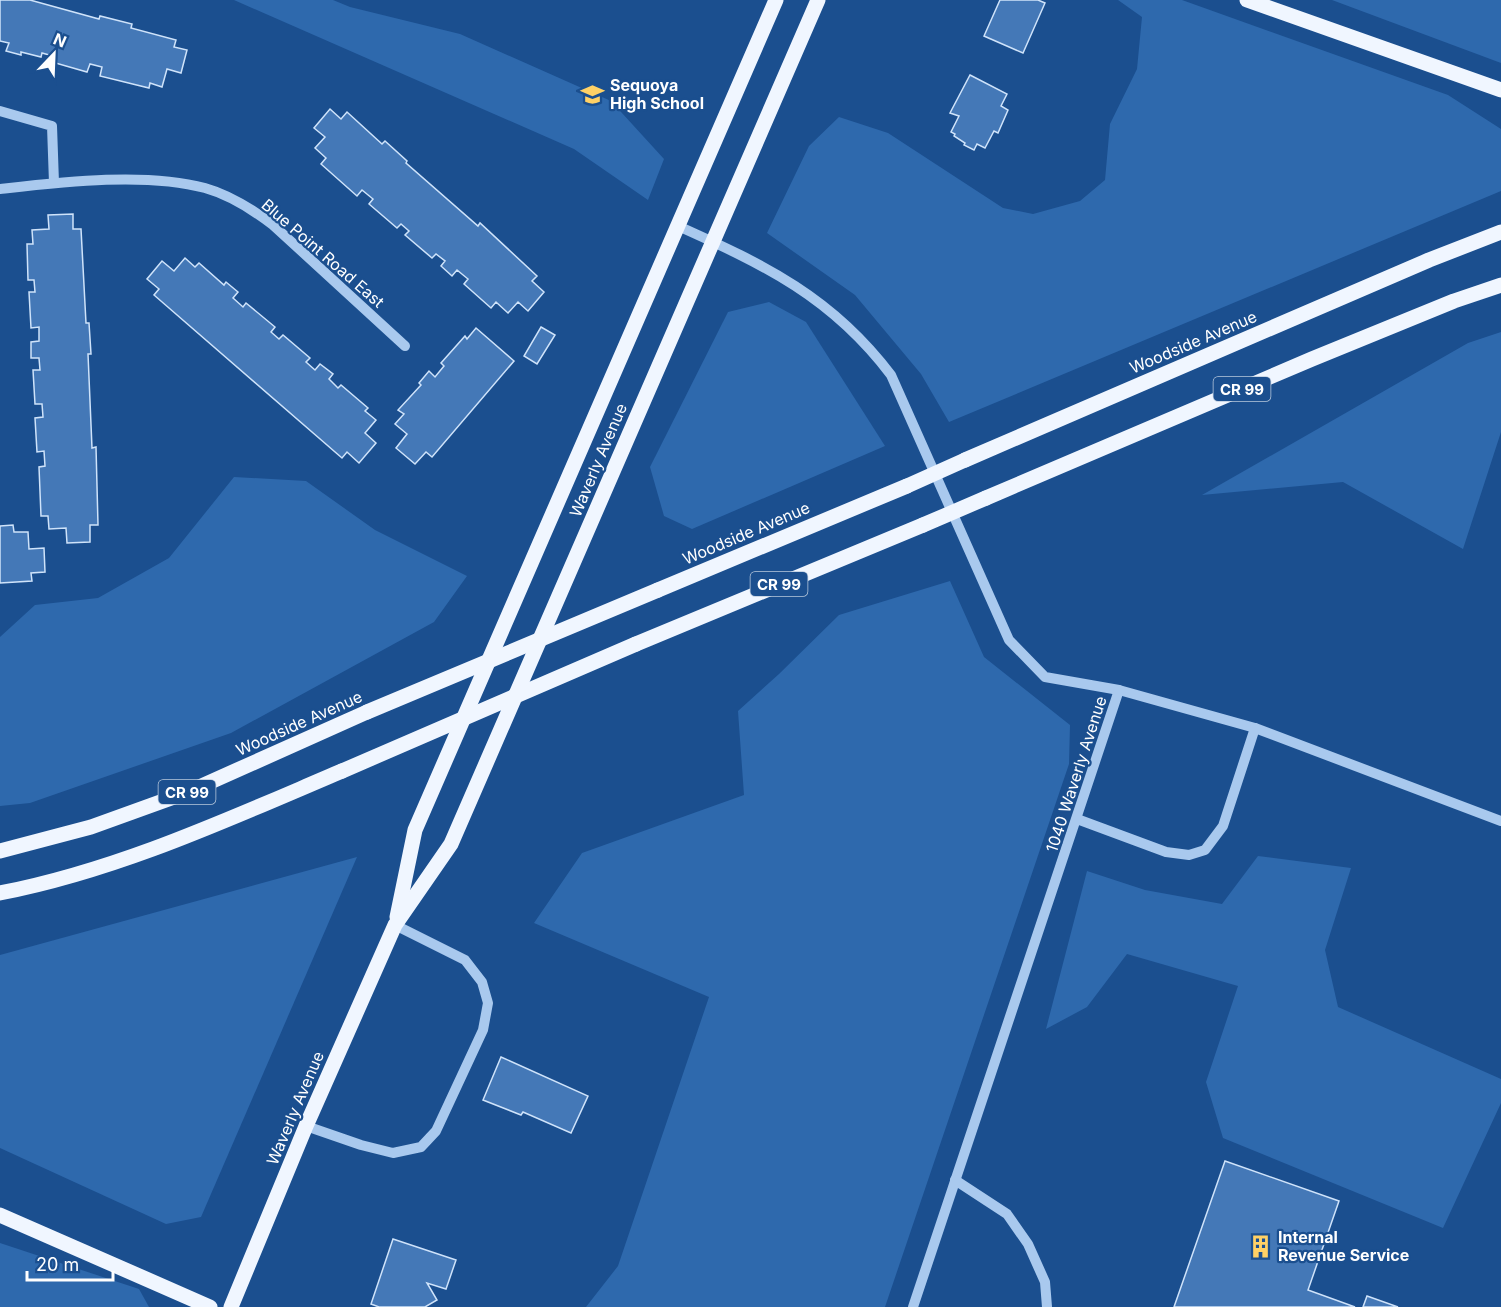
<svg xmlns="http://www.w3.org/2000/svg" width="1501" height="1307" font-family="Inter,sans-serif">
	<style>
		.green { fill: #2e69ad }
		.building { fill: #4478b7; stroke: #cfe3fa; stroke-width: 1.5 }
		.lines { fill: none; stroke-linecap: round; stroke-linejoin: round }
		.minor { stroke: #a9c9ee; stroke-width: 10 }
		.major { stroke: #f0f6ff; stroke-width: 15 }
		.major-bridge { stroke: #f0f6ff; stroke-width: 15 }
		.labels { text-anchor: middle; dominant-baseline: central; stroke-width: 4.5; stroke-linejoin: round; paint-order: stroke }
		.shield { fill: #1b4f8f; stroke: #bbcadd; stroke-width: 1.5 }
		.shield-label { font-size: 15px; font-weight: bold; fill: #fff }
		.poi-label { font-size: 16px; font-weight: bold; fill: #fff; stroke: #1b4f8f; text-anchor: start }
		.street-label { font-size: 16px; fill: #fff; stroke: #1b4f8f }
	</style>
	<rect width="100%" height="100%" fill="#1b4f8f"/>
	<g class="green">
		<path d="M 234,0 L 333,0 L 350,7 L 460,34 L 611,101 L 664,159 L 648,200 L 574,149 Z"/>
		<path d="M 1118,0 L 1182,0 L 1448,95 L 1501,129 L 1501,191 L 949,422 L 921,374 L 855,295 L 767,233 L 809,146 L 839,117 L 888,133 L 1003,208 L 1033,214 L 1080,201 L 1105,180 L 1110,124 L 1137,69 L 1142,17 Z"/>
		<path d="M 1332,0 L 1501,0 L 1501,63 Z"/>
		<path d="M 769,302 L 806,322 L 885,446 L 692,529 L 664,516 L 650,467 L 728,312 Z"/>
		<path d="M 1501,332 L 1501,432 L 1463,549 L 1343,482 L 1202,495 L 1468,343 Z"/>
		<path d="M 234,477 L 306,481 L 375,530 L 467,576 L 434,622 L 231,733 L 30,803 L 0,806 L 0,637 L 35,605 L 98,598 L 169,558 Z"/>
		<path d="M 950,581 L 984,657 L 1070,725 L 1069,764 L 885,1307 L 586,1307 L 618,1266 L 709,997 L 534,923 L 582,853 L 744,795 L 738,711 L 779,674 L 839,615 Z"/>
		<path d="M 1258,856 L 1351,868 L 1325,950 L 1338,1007 L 1501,1079 L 1501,1103 L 1443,1228 L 1223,1138 L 1206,1082 L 1238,986 L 1127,954 L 1087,1007 L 1046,1029 L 1087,871 L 1145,890 L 1222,904 Z"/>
		<path d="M 357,857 L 201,1217 L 166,1224 L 0,1148 L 0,955 Z"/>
		<path d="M 0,1243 L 139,1289 L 149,1307 L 0,1307 Z"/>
	</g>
	<g class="building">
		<path d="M 0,0 L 30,0 L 99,19 L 100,16 L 132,24 L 131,28 L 176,40 L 174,47 L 187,50 L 181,73 L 167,69 L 162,87 L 150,83 L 149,88 L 100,76 L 102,67 L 90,64 L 87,72 L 52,62 L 53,56 L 42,53 L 41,57 L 21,52 L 21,55 L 6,51 L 9,43 L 0,41 Z"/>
		<path d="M 1000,0 L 1038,0 L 1045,3 L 1023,53 L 984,36 Z"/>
		<path d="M 970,75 L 1007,94 L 1001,106 L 1008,110 L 998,133 L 994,131 L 985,148 L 977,144 L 974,150 L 964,145 L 965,143 L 954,136 L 955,134 L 951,132 L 959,116 L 950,113 Z"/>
		<path d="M 330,109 L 341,119 L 347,112 L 382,144 L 385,141 L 407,161 L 406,163 L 478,226 L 480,223 L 537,276 L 532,281 L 544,292 L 528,311 L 518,302 L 508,313 L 496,302 L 491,308 L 464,284 L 468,279 L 457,270 L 452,276 L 441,266 L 445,261 L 436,254 L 432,258 L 405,235 L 409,231 L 401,224 L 397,228 L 369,204 L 373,199 L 362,190 L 357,196 L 321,164 L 326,158 L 315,148 L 325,137 L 314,128 Z"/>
		<path d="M 73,214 L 73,229 L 81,229 L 86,323 L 89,323 L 91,354 L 88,354 L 92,448 L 96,447 L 98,525 L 90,525 L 90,542 L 67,543 L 66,528 L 49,529 L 48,516 L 41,516 L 39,467 L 45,466 L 44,451 L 37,452 L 35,418 L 43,417 L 42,404 L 35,404 L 33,370 L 40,370 L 39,358 L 31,358 L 31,342 L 39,341 L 39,327 L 31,328 L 29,292 L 35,292 L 34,280 L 28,280 L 27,244 L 33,244 L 32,230 L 49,229 L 48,215 Z"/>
		<path d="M 185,258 L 195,267 L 199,263 L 224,285 L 226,282 L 238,292 L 233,298 L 243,307 L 246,303 L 275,327 L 271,332 L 279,339 L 283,335 L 310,358 L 306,362 L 315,370 L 320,364 L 333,374 L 329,379 L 338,388 L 341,385 L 368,408 L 365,411 L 376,420 L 365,433 L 376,443 L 359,463 L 347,452 L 342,458 L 154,295 L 159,289 L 147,279 L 162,261 L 174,271 Z"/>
		<path d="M 541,327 L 555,335 L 537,364 L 524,356 Z"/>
		<path d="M 476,328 L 514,361 L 432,457 L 426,452 L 415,464 L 396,448 L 407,434 L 395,424 L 404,414 L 398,410 L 421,385 L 419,383 L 429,371 L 435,377 L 444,366 L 441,363 L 465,336 L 467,339 Z"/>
		<path d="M 13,525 L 14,532 L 28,532 L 29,549 L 44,548 L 45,572 L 31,573 L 32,581 L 0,583 L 0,526 Z"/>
		<path d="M 501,1057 L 588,1096 L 571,1133 L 523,1112 L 521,1115 L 483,1100 Z"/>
		<path d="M 1225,1161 L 1339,1201 L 1308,1290 L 1355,1307 L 1174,1307 Z"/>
		<path d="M 393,1239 L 456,1260 L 446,1289 L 427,1283 L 437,1300 L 425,1307 L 379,1307 L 371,1304 Z"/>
		<path d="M 1367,1296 L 1398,1307 L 1363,1307 Z"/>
	</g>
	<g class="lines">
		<g class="minor">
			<path d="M 0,111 L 52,126 L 54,183"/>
			<path d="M 0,189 C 62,182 145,172 205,188 C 230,195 252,209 273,225 L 405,346"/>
			<path d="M 678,226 C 765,265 832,297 891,375 L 1009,640 L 1045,677 L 1119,690 L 1255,728 L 1501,821"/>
			<path d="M 1077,819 L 1166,852 L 1189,855 L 1205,850 L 1223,826 L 1255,728"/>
			<path d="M 306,1126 L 361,1145 L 393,1153 L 421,1147 L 436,1131 L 483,1030 L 488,1003 L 482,982 L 465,960 L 395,925"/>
			<path d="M 955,1180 L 1007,1214 L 1028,1244 L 1045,1282 L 1047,1307"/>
			<path d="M 913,1307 L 1119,690"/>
		</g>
		<g class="major">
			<path d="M 1247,0 L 1501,90"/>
			<path d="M 965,460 L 1429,260 L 1501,232"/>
			<path d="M 986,498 L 1312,359 L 1454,301 L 1501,285"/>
			<path d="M 658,590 L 907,486"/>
			<path d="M 636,644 L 923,525"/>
			<path d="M 0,851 L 91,827 L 188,792 L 367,712"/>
			<path d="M 0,893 C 119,870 231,818 342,771"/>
			<path d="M 397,917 L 415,830 L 776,0"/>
			<path d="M 0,1215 L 210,1307"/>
			<path d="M 231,1307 L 306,1126 L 395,925 L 451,844 L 818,0"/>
		</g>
		<g class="major-bridge">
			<path d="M 907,486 L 965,460"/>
			<path d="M 923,525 L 986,498"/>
			<path d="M 367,712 L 658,590"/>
			<path d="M 342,771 L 636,644"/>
		</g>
	</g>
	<defs>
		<symbol id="school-bare" viewBox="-9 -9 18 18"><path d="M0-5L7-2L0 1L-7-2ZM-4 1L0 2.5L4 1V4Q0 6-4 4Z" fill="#ffd166" stroke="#1b4f8f" stroke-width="2.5" paint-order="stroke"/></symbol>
		<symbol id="building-bare" viewBox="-9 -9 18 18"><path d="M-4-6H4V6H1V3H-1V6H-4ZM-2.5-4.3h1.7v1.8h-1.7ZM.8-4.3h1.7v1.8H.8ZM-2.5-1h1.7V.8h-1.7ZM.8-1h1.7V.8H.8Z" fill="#ffd166" stroke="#1b4f8f" stroke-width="2.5" paint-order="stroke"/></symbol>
	</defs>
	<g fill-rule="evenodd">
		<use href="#school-bare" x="576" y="78" width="33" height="33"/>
		<use href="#building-bare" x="1244" y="1230" width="33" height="33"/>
	</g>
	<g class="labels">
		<g class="shield">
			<rect x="1213.5" y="377" width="57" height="24" rx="4.5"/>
			<rect x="750.5" y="572" width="57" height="24" rx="4.5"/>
			<rect x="158.5" y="780" width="57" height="24" rx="4.5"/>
		</g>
		<g class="shield-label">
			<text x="1242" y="389">CR 99</text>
			<text x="779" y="584">CR 99</text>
			<text x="187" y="792">CR 99</text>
		</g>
		<g class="poi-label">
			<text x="610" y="85">Sequoya<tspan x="610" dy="18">High School</tspan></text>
			<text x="1278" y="1237">Internal<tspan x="1278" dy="18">Revenue Service</tspan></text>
		</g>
		<g class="street-label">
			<text transform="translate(323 253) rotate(41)">Blue Point Road East</text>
			<text transform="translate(1193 342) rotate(-23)">Woodside Avenue</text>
			<text transform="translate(598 460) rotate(-67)">Waverly Avenue</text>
			<text transform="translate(746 533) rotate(-23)">Woodside Avenue</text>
			<text transform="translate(299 723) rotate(-24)">Woodside Avenue</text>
			<text transform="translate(1076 774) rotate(-72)">1040 Waverly Avenue</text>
			<text transform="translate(295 1108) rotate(-67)">Waverly Avenue</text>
		</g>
	</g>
	<g transform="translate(54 54) rotate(23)" stroke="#1b4f8f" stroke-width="4.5" paint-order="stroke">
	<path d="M0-4.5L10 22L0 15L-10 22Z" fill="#ffffff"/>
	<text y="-9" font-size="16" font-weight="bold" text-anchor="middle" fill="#ffffff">N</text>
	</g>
	<path d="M27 1271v9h86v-9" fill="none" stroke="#ffffff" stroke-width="3"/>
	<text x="36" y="1271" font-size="18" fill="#ffffff" stroke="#1b4f8f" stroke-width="4.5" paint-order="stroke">20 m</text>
</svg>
